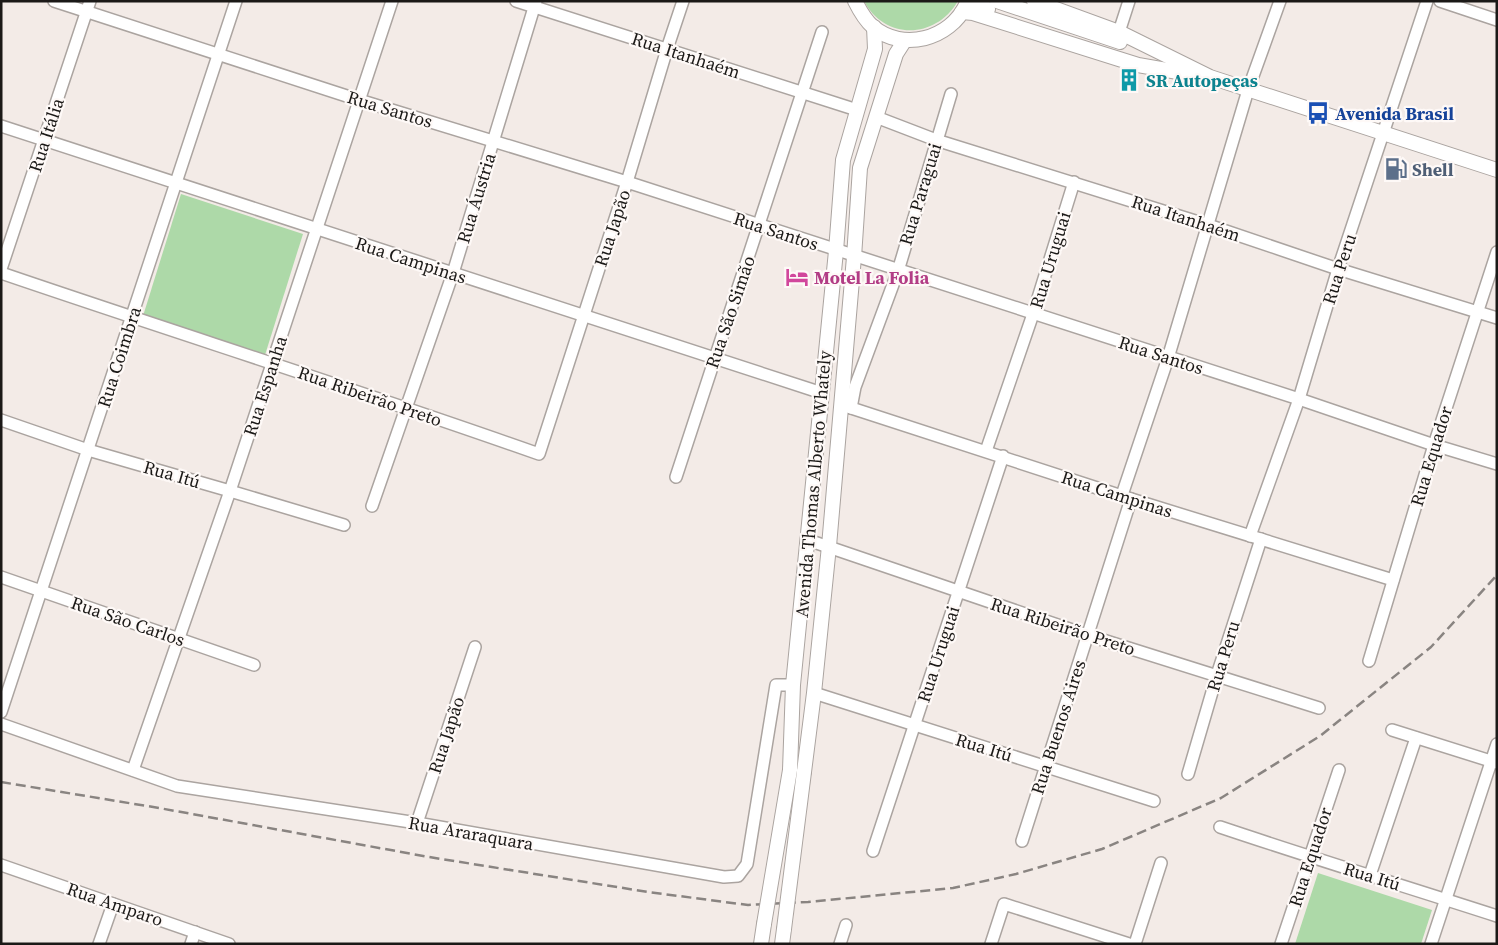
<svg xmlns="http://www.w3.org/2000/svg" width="1498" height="945" font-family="'Source Serif 4',serif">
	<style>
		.green { fill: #add9a8 }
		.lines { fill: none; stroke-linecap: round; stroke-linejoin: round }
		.minor-casing { stroke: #aba4a0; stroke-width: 14 }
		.major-casing { stroke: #aba4a0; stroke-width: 16 }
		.minor { stroke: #fff; stroke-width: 11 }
		.major { stroke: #fff; stroke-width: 14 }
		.rail { stroke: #898481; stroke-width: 2.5; stroke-dasharray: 10 5; stroke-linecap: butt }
		.major-bridge-casing { stroke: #aba4a0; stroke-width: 16; stroke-linecap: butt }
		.major-bridge { stroke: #fff; stroke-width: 14 }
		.labels { text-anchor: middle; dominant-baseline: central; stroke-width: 4.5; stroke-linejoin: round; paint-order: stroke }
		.street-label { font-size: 18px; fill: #1b1917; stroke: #fef9f7 }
		.culture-label { font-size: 18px; font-weight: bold; fill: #0d838f; stroke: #fef9f7; text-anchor: start }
		.transit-label { font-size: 18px; font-weight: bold; fill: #164399; stroke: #fef9f7; text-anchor: start }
		.service-label { font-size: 18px; font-weight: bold; fill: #4e5e75; stroke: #fef9f7; text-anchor: start }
		.hotel-label { font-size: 18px; font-weight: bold; fill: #b23c85; stroke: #fef9f7; text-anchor: start }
	</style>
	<rect width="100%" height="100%" fill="#f3ebe7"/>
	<g class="green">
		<path d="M 864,1 L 958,1 C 936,39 885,41 864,1 Z"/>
		<path d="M 181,194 L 303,234 L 265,355 L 143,316 Z"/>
		<path d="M 1318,873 L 1432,910 L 1421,944 L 1295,944 Z"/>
	</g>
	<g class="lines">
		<defs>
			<g id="minor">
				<path d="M 54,1 L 359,100 L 627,182 L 1299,399 L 1434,445 L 1497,464"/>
				<path d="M 516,1 L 857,110"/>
				<path d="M 1440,1 L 1497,20"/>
				<path d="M 1119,32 L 1129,1"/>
				<path d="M 876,117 L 936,140 L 1208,225 L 1338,269 L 1497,318"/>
				<path d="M 1,126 L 822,393"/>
				<path d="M 1,269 L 90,1"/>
				<path d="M 1,273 C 180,334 361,391 539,454 L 627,182 L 667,49 L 683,1"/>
				<path d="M 842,405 L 1131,499 L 1393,580"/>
				<path d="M 851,408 L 855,387 L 898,271 L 951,94"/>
				<path d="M 1,420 L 88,450 L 230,491 L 344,525"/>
				<path d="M 986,451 L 1033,314 L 1074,182"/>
				<path d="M 676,477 L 822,32"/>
				<path d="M 1122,495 L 1168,358 L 1248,90 L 1280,1"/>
				<path d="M 372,506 L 453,273 L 536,1"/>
				<path d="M 1250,536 L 1299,399 L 1338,269 L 1427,1"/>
				<path d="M 808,540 L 1087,635 L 1319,708"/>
				<path d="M 1,577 L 254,665"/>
				<path d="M 1369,661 L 1434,445 L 1497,252"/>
				<path d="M 814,693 L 1154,801"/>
				<path d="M 1,712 L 236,1"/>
				<path d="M 1,724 L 177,786 L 417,823 L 724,877 L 738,876 L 747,864 L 776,685 L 793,685"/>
				<path d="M 1392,730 L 1497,763"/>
				<path d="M 133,770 L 230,491 L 392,1"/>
				<path d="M 1188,774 L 1217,675 L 1261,539"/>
				<path d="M 417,823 L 475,647"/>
				<path d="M 1220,827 C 1312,858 1404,886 1497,916"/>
				<path d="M 1022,841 L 1131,499"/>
				<path d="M 873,851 L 1003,456"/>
				<path d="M 1,865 L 229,944"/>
				<path d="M 1370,875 L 1416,738"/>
				<path d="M 99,944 L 113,904"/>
				<path d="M 191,944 L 195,932"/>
				<path d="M 840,944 L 846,925"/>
				<path d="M 991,944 L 1004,904 L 1129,944"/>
				<path d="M 1135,944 L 1161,863"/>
				<path d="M 1281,944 L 1339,770"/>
				<path d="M 1431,944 L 1497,744"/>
			</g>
			<g id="major">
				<path d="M 855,1 C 860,11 865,20 873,27 C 903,52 950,39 966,5"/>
				<path d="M 967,1 L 988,9"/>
				<path d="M 997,1 L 1120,42"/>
				<path d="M 1034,1 L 1119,32 L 1210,77 L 1497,170"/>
				<path d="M 962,12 L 973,13 L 1138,65 L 1195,75"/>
				<path d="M 790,770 L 793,685 L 836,251 L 843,160 L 875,49 L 874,27"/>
				<path d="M 804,772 L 814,693 L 829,546 L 854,257 L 860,168 L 896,54 L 905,40"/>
				<path d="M 761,944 L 764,924"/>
				<path d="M 782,944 L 784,929"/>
			</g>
		</defs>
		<use href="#minor" class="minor-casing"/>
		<use href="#major" class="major-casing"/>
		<use href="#minor" class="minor"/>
		<use href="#major" class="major"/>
		<path class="rail" d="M 1,782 L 159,808 L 429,857 L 648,892 L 748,905 L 808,902 L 953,888 L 1016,874 L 1102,849 L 1221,798 L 1320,736 L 1431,647 L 1497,575"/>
		<defs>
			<g id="major-bridge">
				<path d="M 764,924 L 790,770"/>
				<path d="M 784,929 L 804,772"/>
			</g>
		</defs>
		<use href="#major-bridge" class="major-bridge-casing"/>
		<use href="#major-bridge" class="major-bridge"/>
	</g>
	<defs>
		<symbol id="building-bare" viewBox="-9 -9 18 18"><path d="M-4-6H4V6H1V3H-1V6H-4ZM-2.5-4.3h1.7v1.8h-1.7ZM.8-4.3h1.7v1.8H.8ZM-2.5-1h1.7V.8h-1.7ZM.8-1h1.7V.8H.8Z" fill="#0f9aa8" stroke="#fef9f7" stroke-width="2.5" paint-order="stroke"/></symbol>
		<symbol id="bus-bare" viewBox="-9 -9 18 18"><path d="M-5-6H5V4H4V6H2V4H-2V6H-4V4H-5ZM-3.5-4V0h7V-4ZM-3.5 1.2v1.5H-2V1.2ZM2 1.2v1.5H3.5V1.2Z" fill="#1a4fb4" stroke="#fef9f7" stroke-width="2.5" paint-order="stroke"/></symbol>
		<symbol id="fuel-bare" viewBox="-9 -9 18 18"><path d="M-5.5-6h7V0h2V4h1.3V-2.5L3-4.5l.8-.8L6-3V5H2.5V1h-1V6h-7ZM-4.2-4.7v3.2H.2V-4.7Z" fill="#5c6f8a" stroke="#fef9f7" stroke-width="2.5" paint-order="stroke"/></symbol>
		<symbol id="hotel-bare" viewBox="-9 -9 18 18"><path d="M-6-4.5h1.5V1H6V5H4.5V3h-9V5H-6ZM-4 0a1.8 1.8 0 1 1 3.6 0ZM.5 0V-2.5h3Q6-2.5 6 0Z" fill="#d1479c" stroke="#fef9f7" stroke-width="2.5" paint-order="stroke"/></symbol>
	</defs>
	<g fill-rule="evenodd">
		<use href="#building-bare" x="1113" y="64" width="32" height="32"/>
		<use href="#bus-bare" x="1302" y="97" width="32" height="32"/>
		<use href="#fuel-bare" x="1380" y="153" width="32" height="32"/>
		<use href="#hotel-bare" x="781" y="261" width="32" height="32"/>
	</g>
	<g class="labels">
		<g class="street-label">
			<text transform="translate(686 55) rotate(18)">Rua Itanhaém</text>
			<text transform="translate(390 109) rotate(17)">Rua Santos</text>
			<text transform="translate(46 135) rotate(-72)">Rua Itália</text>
			<text transform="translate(920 194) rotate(-73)">Rua Paraguai</text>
			<text transform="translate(476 198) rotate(-73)">Rua Áustria</text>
			<text transform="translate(1186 218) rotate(18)">Rua Itanhaém</text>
			<text transform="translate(612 228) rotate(-72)">Rua Japão</text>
			<text transform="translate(776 231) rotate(18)">Rua Santos</text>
			<text transform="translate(411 260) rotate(18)">Rua Campinas</text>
			<text transform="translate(1050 260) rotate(-73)">Rua Uruguai</text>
			<text transform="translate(1339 269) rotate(-72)">Rua Peru</text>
			<text transform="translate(730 312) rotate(-71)">Rua São Simão</text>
			<text transform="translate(1161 355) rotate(18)">Rua Santos</text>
			<text transform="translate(119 357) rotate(-72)">Rua Coimbra</text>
			<text transform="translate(265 386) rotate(-72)">Rua Espanha</text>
			<text transform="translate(370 396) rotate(19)">Rua Ribeirão Preto</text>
			<text transform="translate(1431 456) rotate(-73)">Rua Equador</text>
			<text transform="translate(172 474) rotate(16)">Rua Itú</text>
			<text transform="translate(813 484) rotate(-85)">Avenida Thomas Alberto Whately</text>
			<text transform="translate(1117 494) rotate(18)">Rua Campinas</text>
			<text transform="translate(128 621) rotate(19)">Rua São Carlos</text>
			<text transform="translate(1063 626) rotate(18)">Rua Ribeirão Preto</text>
			<text transform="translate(938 654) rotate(-72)">Rua Uruguai</text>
			<text transform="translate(1223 656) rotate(-73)">Rua Peru</text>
			<text transform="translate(1058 727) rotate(-72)">Rua Buenos Aires</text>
			<text transform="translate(446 735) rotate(-72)">Rua Japão</text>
			<text transform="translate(984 747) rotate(17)">Rua Itú</text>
			<text transform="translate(471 833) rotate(10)">Rua Araraquara</text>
			<text transform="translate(1310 857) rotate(-72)">Rua Equador</text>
			<text transform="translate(1372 876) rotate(17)">Rua Itú</text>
			<text transform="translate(115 904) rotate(19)">Rua Amparo</text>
		</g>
		<g class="culture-label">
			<text x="1146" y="80">SR Autopeças</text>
		</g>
		<g class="transit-label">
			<text x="1335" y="113">Avenida Brasil</text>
		</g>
		<g class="service-label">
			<text x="1412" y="169">Shell</text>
		</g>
		<g class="hotel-label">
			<text x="814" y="277">Motel La Folia</text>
		</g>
	</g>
	<rect width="1498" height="945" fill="none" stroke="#1b1917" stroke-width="5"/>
</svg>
